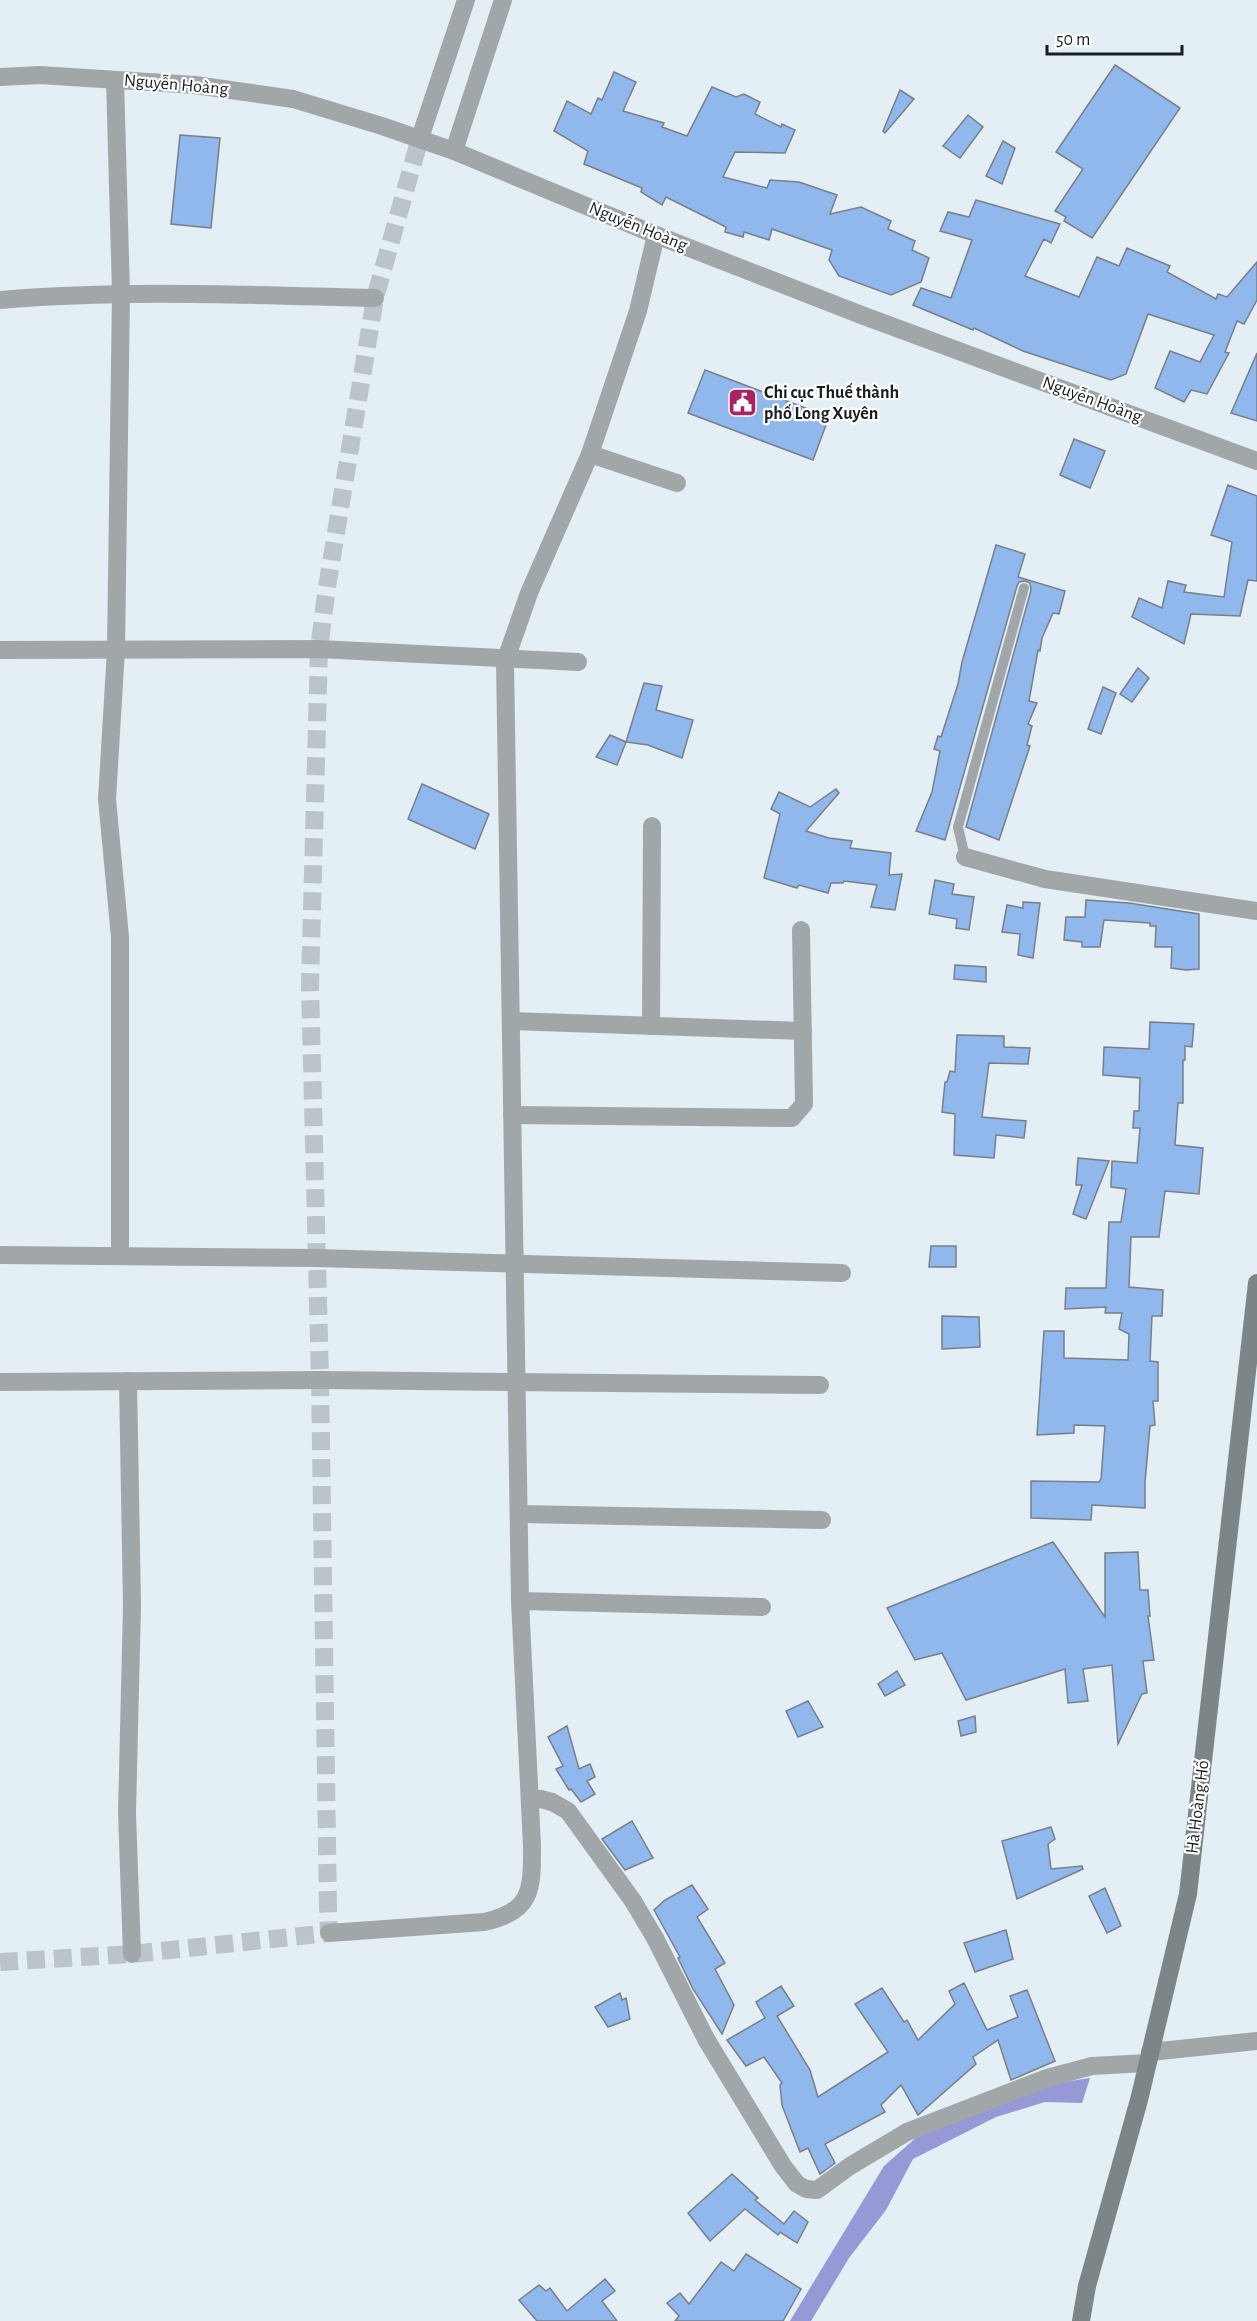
<svg xmlns="http://www.w3.org/2000/svg" width="1257" height="2321" font-family="'Alegreya Sans',sans-serif">
	<style>
		.water { fill: #9799d6 }
		.building { fill: #90b8ed; stroke: #797f88; stroke-width: 1.5 }
		.lines { fill: none; stroke-linecap: round; stroke-linejoin: round }
		.minor-tunnel { stroke: #bbc4cb; stroke-width: 18; stroke-dasharray: 18 9; stroke-linecap: butt }
		.tertiary-tunnel { stroke: #bbc4cb; stroke-width: 18; stroke-dasharray: 18 9; stroke-linecap: butt }
		.service { stroke: #a1a7a8; stroke-width: 10 }
		.minor { stroke: #a1a7a8; stroke-width: 18 }
		.tertiary { stroke: #a1a7a8; stroke-width: 18 }
		.secondary { stroke: #7d8687; stroke-width: 18 }
		.labels { text-anchor: middle; dominant-baseline: central; stroke-width: 4.5; stroke-linejoin: round; paint-order: stroke }
		.street-label { font-size: 18px; fill: #1a1e21; stroke: #fff }
		.poi-label { font-size: 18px; font-weight: bold; fill: #1a1e21; stroke: #fff; text-anchor: start }
	</style>
	<rect width="100%" height="100%" fill="#e3eef5"/>
	<path class="water" d="M 1090,2078 L 1082,2103 L 1045,2102 L 996,2117 L 913,2159 L 886,2210 L 849,2258 L 811,2321 L 790,2321 L 884,2166 L 919,2135 L 1051,2084 Z"/>
	<g class="building">
		<path d="M 1115,65 L 1180,108 L 1092,238 L 1064,221 L 1066,217 L 1055,211 L 1083,169 L 1056,152 Z"/>
		<path d="M 614,72 L 636,82 L 623,111 L 664,123 L 662,127 L 687,136 L 712,87 L 736,97 L 744,94 L 760,102 L 755,114 L 781,127 L 782,124 L 795,130 L 785,153 L 735,152 L 723,177 L 767,188 L 770,180 L 799,182 L 837,195 L 830,214 L 861,207 L 891,221 L 888,229 L 915,241 L 912,250 L 929,258 L 921,282 L 891,295 L 839,276 L 829,260 L 832,250 L 772,229 L 769,240 L 744,232 L 743,237 L 725,232 L 726,227 L 666,197 L 662,205 L 641,192 L 642,188 L 584,164 L 588,151 L 554,131 L 567,101 L 591,114 L 598,98 L 602,100 Z"/>
		<path d="M 900,90 L 914,99 L 885,133 L 883,131 Z"/>
		<path d="M 968,115 L 983,127 L 960,158 L 943,146 Z"/>
		<path d="M 180,135 L 220,138 L 211,228 L 171,224 Z"/>
		<path d="M 1003,141 L 1015,148 L 1002,184 L 986,176 Z"/>
		<path d="M 976,200 L 1060,224 L 1051,243 L 1044,239 L 1025,276 L 1079,297 L 1097,257 L 1119,266 L 1127,248 L 1170,266 L 1167,272 L 1216,299 L 1218,294 L 1227,297 L 1257,262 L 1257,300 L 1244,324 L 1237,321 L 1225,352 L 1229,353 L 1207,394 L 1191,390 L 1184,402 L 1155,388 L 1170,351 L 1200,362 L 1214,335 L 1148,314 L 1126,374 L 1111,380 L 1023,351 L 974,328 L 973,330 L 913,305 L 921,288 L 951,298 L 972,240 L 940,231 L 948,212 L 969,217 Z"/>
		<path d="M 1257,353 L 1257,421 L 1231,413 Z"/>
		<path d="M 705,370 L 829,417 L 813,460 L 688,413 Z"/>
		<path d="M 1074,439 L 1105,451 L 1090,488 L 1060,475 Z"/>
		<path d="M 1228,485 L 1257,496 L 1257,581 L 1248,580 L 1240,616 L 1191,614 L 1184,644 L 1132,617 L 1139,598 L 1162,608 L 1168,581 L 1186,585 L 1184,592 L 1224,597 L 1232,542 L 1211,535 Z"/>
		<path d="M 996,545 L 1025,554 L 1018,577 L 1065,591 L 1059,614 L 1053,613 L 1042,638 L 1040,651 L 1038,650 L 1029,701 L 1037,703 L 1028,724 L 1032,726 L 1027,745 L 1030,746 L 999,840 L 966,827 L 1031,590 L 1030,583 L 1025,581 L 1019,582 L 1017,586 L 945,840 L 916,831 L 932,792 L 940,751 L 934,749 L 938,736 L 941,737 L 958,684 L 962,662 Z"/>
		<path d="M 1138,668 L 1149,678 L 1132,702 L 1120,694 Z"/>
		<path d="M 644,683 L 662,686 L 656,710 L 693,720 L 682,758 L 648,745 L 626,742 Z"/>
		<path d="M 1103,687 L 1116,693 L 1101,734 L 1088,729 Z"/>
		<path d="M 610,735 L 626,742 L 617,765 L 596,757 Z"/>
		<path d="M 422,784 L 489,814 L 475,849 L 408,819 Z"/>
		<path d="M 836,789 L 839,793 L 806,831 L 829,838 L 852,841 L 850,848 L 891,853 L 889,875 L 902,874 L 895,910 L 871,907 L 877,885 L 844,881 L 843,883 L 831,883 L 828,893 L 799,885 L 797,888 L 764,878 L 780,814 L 771,809 L 779,792 L 810,807 Z"/>
		<path d="M 935,880 L 954,884 L 952,894 L 974,897 L 969,930 L 956,928 L 957,919 L 929,914 Z"/>
		<path d="M 1086,900 L 1129,903 L 1199,914 L 1199,969 L 1186,970 L 1171,968 L 1172,947 L 1155,947 L 1156,926 L 1150,926 L 1150,923 L 1104,920 L 1100,947 L 1082,947 L 1082,942 L 1064,940 L 1066,917 L 1085,917 Z"/>
		<path d="M 1023,902 L 1040,903 L 1033,958 L 1018,955 L 1020,934 L 1002,932 L 1007,905 L 1023,908 Z"/>
		<path d="M 955,965 L 986,967 L 986,982 L 954,979 Z"/>
		<path d="M 1150,1022 L 1194,1024 L 1192,1047 L 1185,1046 L 1185,1060 L 1183,1060 L 1183,1103 L 1178,1103 L 1175,1145 L 1203,1148 L 1199,1194 L 1165,1191 L 1159,1237 L 1131,1237 L 1129,1287 L 1163,1290 L 1162,1316 L 1152,1316 L 1150,1361 L 1158,1362 L 1158,1401 L 1153,1401 L 1155,1425 L 1150,1426 L 1145,1482 L 1145,1508 L 1092,1505 L 1091,1520 L 1031,1518 L 1031,1481 L 1099,1482 L 1101,1479 L 1105,1426 L 1074,1425 L 1074,1433 L 1037,1435 L 1044,1331 L 1064,1331 L 1064,1358 L 1128,1360 L 1129,1334 L 1119,1329 L 1122,1313 L 1105,1313 L 1106,1307 L 1065,1309 L 1066,1288 L 1106,1288 L 1109,1222 L 1121,1222 L 1126,1189 L 1111,1187 L 1112,1161 L 1137,1163 L 1140,1128 L 1133,1128 L 1134,1111 L 1139,1111 L 1140,1078 L 1103,1075 L 1104,1047 L 1149,1049 Z"/>
		<path d="M 957,1035 L 1004,1036 L 1004,1047 L 1030,1048 L 1028,1064 L 989,1063 L 982,1117 L 1026,1121 L 1024,1138 L 996,1135 L 994,1158 L 954,1155 L 955,1114 L 942,1112 L 945,1082 L 947,1082 L 950,1071 L 955,1072 Z"/>
		<path d="M 1078,1158 L 1109,1161 L 1086,1219 L 1073,1214 L 1082,1185 L 1076,1185 Z"/>
		<path d="M 931,1246 L 956,1246 L 956,1267 L 929,1267 Z"/>
		<path d="M 942,1316 L 979,1317 L 980,1347 L 942,1349 Z"/>
		<path d="M 1053,1542 L 1105,1617 L 1105,1553 L 1138,1552 L 1140,1590 L 1148,1590 L 1150,1616 L 1148,1616 L 1154,1660 L 1143,1661 L 1147,1693 L 1142,1694 L 1118,1744 L 1112,1665 L 1083,1669 L 1088,1701 L 1068,1703 L 1065,1669 L 966,1700 L 942,1653 L 915,1660 L 887,1608 Z"/>
		<path d="M 897,1671 L 905,1685 L 885,1696 L 878,1684 Z"/>
		<path d="M 808,1701 L 823,1727 L 798,1737 L 786,1711 Z"/>
		<path d="M 975,1716 L 976,1732 L 961,1736 L 958,1721 Z"/>
		<path d="M 567,1726 L 579,1769 L 590,1764 L 595,1777 L 587,1781 L 595,1794 L 581,1802 L 571,1789 L 569,1790 L 556,1769 L 563,1766 L 548,1737 Z"/>
		<path d="M 632,1821 L 653,1858 L 625,1870 L 602,1839 Z"/>
		<path d="M 1051,1827 L 1055,1839 L 1048,1844 L 1051,1869 L 1082,1866 L 1083,1869 L 1017,1899 L 1002,1841 Z"/>
		<path d="M 692,1885 L 708,1909 L 697,1917 L 725,1963 L 715,1969 L 734,2005 L 722,2034 L 693,1989 L 678,1958 L 680,1957 L 654,1910 L 665,1900 Z"/>
		<path d="M 1105,1888 L 1121,1926 L 1107,1933 L 1089,1896 Z"/>
		<path d="M 1006,1930 L 1013,1959 L 975,1972 L 964,1943 Z"/>
		<path d="M 964,1983 L 987,2030 L 1018,2017 L 1010,1996 L 1027,1990 L 1055,2061 L 1011,2080 L 998,2040 L 973,2057 L 976,2064 L 918,2115 L 901,2085 L 881,2105 L 885,2112 L 825,2144 L 835,2163 L 820,2174 L 808,2148 L 800,2152 L 782,2105 L 780,2085 L 782,2083 L 764,2057 L 746,2066 L 727,2040 L 765,2018 L 756,2002 L 781,1986 L 794,2006 L 777,2016 L 810,2070 L 818,2097 L 888,2052 L 855,2004 L 882,1988 L 904,2022 L 907,2020 L 918,2040 L 955,2004 L 949,1991 Z"/>
		<path d="M 620,1993 L 622,2000 L 626,1998 L 630,2019 L 608,2027 L 595,2007 Z"/>
		<path d="M 732,2174 L 758,2198 L 755,2200 L 784,2224 L 794,2211 L 808,2222 L 797,2243 L 780,2232 L 778,2235 L 745,2209 L 710,2241 L 688,2213 Z"/>
		<path d="M 746,2254 L 801,2289 L 783,2321 L 675,2321 L 679,2316 L 667,2303 L 680,2293 L 689,2304 L 721,2262 L 734,2271 Z"/>
		<path d="M 605,2279 L 615,2291 L 602,2301 L 617,2321 L 537,2321 L 519,2300 L 539,2285 L 546,2291 L 550,2288 L 567,2311 Z"/>
	</g>
	<g class="lines">
		<path class="minor-tunnel" d="M 0,1962 L 132,1954 L 329,1933 L 328,1909"/>
		<path class="tertiary-tunnel" d="M 328,1909 L 320,1380 L 310,985 L 319,649 L 327,587 L 375,298 L 420,138"/>
		<path class="service" d="M 965,857 L 958,827 L 1024,588"/>
		<g class="minor">
			<path d="M 115,80 L 121,293 L 116,650 L 107,799 L 120,937 L 120,1255"/>
			<path d="M 454,151 L 503,0"/>
			<path d="M 656,235 L 638,311 L 590,454 L 529,593 L 505,662 L 520,1601 L 762,1607"/>
			<path d="M 0,300 C 125,289 250,295 375,298"/>
			<path d="M 590,454 L 677,483"/>
			<path d="M 0,650 L 319,649 L 578,662"/>
			<path d="M 965,857 L 1045,879 L 1257,911"/>
			<path d="M 511,1021 L 803,1031"/>
			<path d="M 651,1026 L 652,826"/>
			<path d="M 512,1115 L 792,1118 L 804,1104 L 801,930"/>
			<path d="M 128,1381 L 132,1606 L 127,1813 L 132,1954"/>
			<path d="M 520,1514 L 822,1520"/>
			<path d="M 530,1800 L 541,1799 L 552,1802 L 568,1811 L 633,1901 L 655,1938 L 706,2039 L 783,2166 L 797,2184 L 806,2189 L 817,2190 L 850,2166 L 907,2132 L 1047,2078 L 1092,2066 L 1147,2063"/>
			<path d="M 329,1933 L 484,1922 C 533,1912 532,1888 532,1846 L 520,1601"/>
			<path d="M 1150,2052 L 1257,2041"/>
		</g>
		<g class="tertiary">
			<path d="M 0,77 L 40,75 L 195,85 L 293,99 L 382,126 L 454,151 L 656,235 L 864,316 L 1257,461"/>
			<path d="M 420,138 L 466,0"/>
			<path d="M 0,1255 L 317,1258 L 842,1273"/>
			<path d="M 0,1382 L 320,1380 L 820,1385"/>
		</g>
		<path class="secondary" d="M 1081,2321 L 1087,2286 L 1139,2100 L 1188,1894 L 1257,1283"/>
	</g>
	<defs>
		<symbol id="civic-square" viewBox="-11 -11 22 22"><rect x="-9" y="-9" width="18" height="18" rx="4" fill="#ac2161" stroke="#fff"/><path d="M-.6-6.5H3V-4.5H.6V-3L4-1V1h2V6H-6V1h2V-1L-.6-3ZM-1.2 2.5V6h2.4V2.5Z" fill="#fff"/></symbol>
	</defs>
	<g fill-rule="evenodd">
		<use href="#civic-square" x="726" y="386" width="33" height="33"/>
	</g>
	<g class="labels">
		<g class="street-label">
			<text transform="translate(176 85) rotate(5)">Nguyễn Hoàng</text>
			<text transform="translate(638 227) rotate(22)">Nguyễn Hoàng</text>
			<text transform="translate(1092 400) rotate(20)">Nguyễn Hoàng</text>
			<text transform="translate(1198 1807) rotate(-83)">Hà Hoàng Hổ</text>
		</g>
		<g class="poi-label">
			<text x="764" y="393">Chi cục Thuế thành<tspan x="764" dy="21">phố Long Xuyên</tspan></text>
		</g>
	</g>
	<path d="M1047 45v9h135v-9" fill="none" stroke="#1a1e21" stroke-width="3"/>
	<text x="1056" y="45" font-size="18" fill="#1a1e21" stroke="#ffffff" stroke-width="4.5" paint-order="stroke">50 m</text>
</svg>
